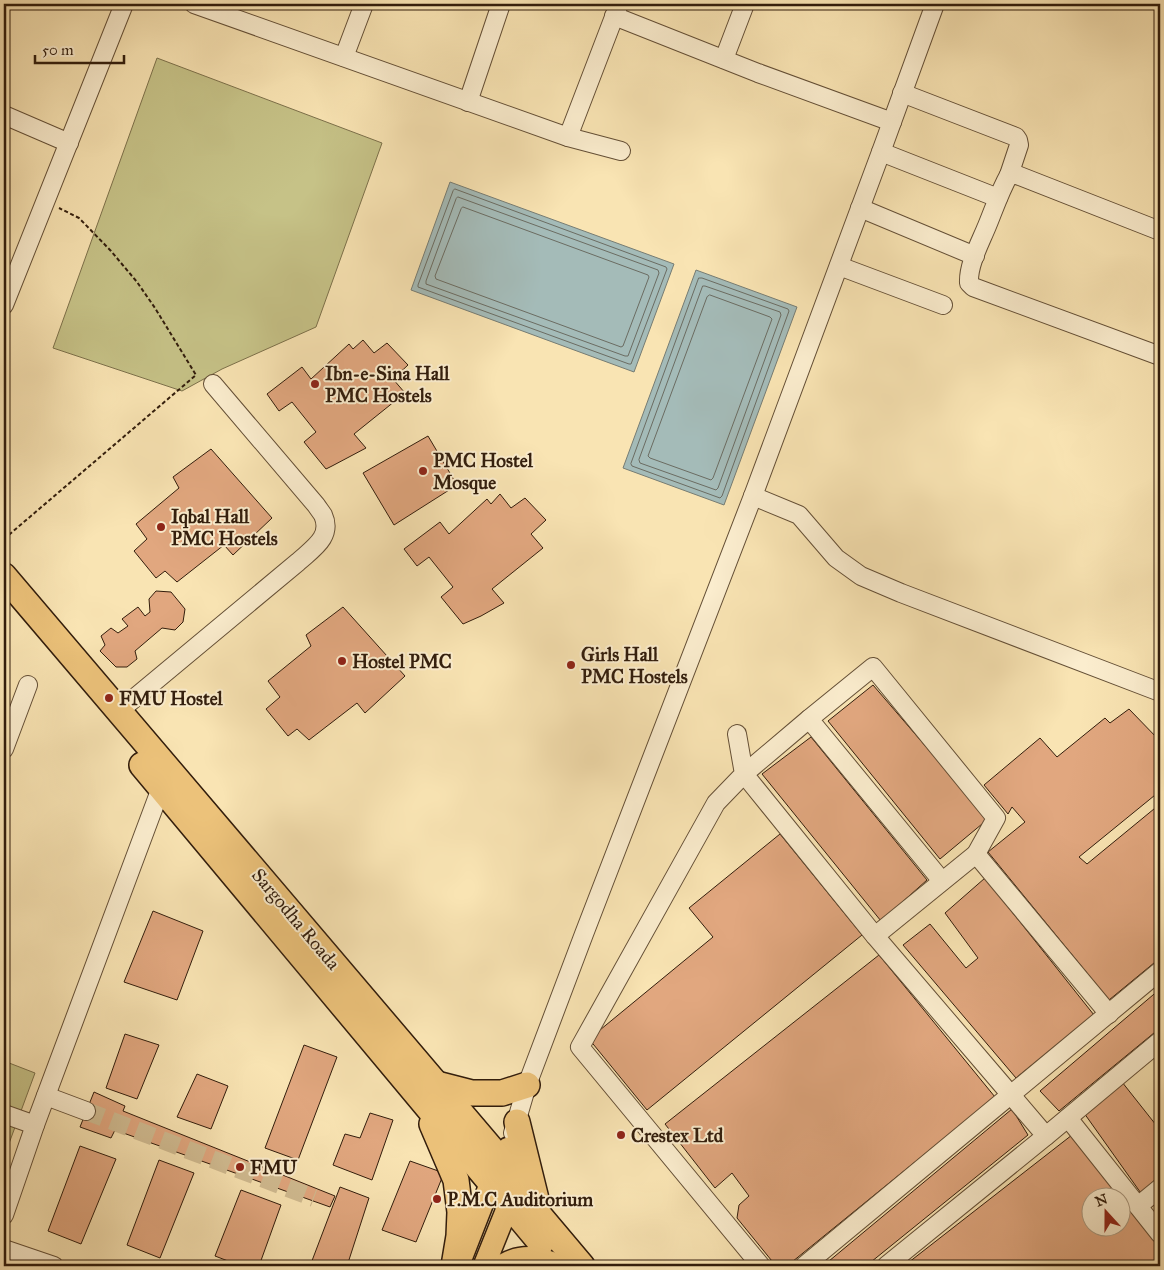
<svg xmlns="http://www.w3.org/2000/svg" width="1164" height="1270" font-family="'IM FELL Great Primer',serif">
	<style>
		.green { fill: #c6c287; stroke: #7c704a }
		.water { fill: #a4bbb8; stroke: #767c73 }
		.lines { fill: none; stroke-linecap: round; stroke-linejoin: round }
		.shore { stroke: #6b6c62; stroke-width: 1 }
		.building { fill: #e1a77f; stroke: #321d0c; fill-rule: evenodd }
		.minor-tunnel { stroke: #d1bc92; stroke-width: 18; stroke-dasharray: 18 9; stroke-linecap: butt }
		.minor-casing { stroke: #644f36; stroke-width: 20 }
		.major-casing { stroke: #321d0c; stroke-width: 24 }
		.highway-casing { stroke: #321d0c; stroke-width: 28 }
		.path { stroke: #321d0c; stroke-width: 2; stroke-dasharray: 4 2.5; stroke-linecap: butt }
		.minor { stroke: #fbedce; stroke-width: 18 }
		.major { stroke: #ecc27a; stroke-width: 21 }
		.highway { stroke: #ecc27a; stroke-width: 25 }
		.poi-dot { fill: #8f2418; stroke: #fbedce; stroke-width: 2 }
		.labels { text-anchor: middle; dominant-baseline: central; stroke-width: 4; stroke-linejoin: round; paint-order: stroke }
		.poi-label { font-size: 19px; font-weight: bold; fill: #321d0c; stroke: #fbedce; text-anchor: start }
		.street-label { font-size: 19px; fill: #321d0c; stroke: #fbedce }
	</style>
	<rect width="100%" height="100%" fill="#f9e4b3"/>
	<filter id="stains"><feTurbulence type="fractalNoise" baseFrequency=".004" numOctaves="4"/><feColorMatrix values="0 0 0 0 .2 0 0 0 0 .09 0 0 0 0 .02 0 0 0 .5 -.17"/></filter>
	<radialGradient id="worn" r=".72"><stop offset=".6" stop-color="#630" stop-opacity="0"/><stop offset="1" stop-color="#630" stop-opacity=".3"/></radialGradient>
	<g class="green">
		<path d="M 157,58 L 382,143 L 316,327 L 222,369 L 182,391 L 53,348 Z"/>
		<path d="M 4,1061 L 35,1073 L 4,1157 Z"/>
	</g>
	<g class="water">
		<path d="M 450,182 L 674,264 L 634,372 L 411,290 Z"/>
		<path d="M 696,270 L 797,307 L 724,505 L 623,468 Z"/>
	</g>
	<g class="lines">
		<g class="shore">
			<path d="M 455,189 L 666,267 L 667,269 L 631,364 L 629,364 L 418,287 L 418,285 L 453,191 Z"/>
			<path d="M 458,197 L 658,270 L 659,273 L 628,356 L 625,356 L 426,284 L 426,281 L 456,199 Z"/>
			<path d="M 463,207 L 648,275 L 649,277 L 623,346 L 621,347 L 436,279 L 435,276 L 461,209 Z"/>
			<path d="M 699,278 L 702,278 L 788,309 L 789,311 L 722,496 L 720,498 L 632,466 L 631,464 Z"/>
			<path d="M 703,286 L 705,286 L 780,312 L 781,315 L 718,488 L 716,490 L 640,463 L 639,460 Z"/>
			<path d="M 710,295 L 770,317 L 772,319 L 713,478 L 711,480 L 650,458 L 648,456 L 707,297 Z"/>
		</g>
	</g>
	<g class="building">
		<path d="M 363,340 L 374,353 L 387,343 L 408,365 L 393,379 L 405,393 L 354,434 L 366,448 L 332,466 L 326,469 L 304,442 L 316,432 L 292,402 L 279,411 L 267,394 L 302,367 L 311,379 L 349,344 L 353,349 Z"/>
		<path d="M 428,436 L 457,485 L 394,525 L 363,473 Z"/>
		<path d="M 211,449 L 272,518 L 233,555 L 224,545 L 177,582 L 165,571 L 156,578 L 134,551 L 147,539 L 136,524 L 179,488 L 173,477 Z"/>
		<path d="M 500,494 L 511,508 L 525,498 L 546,520 L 531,534 L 543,548 L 492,589 L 504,603 L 481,616 L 463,624 L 441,597 L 453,587 L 429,557 L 417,566 L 404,549 L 440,522 L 449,534 L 487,499 L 491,504 Z"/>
		<path d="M 156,591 L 171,592 L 185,609 L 183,622 L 175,630 L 162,628 L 135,651 L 137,659 L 127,667 L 116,667 L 100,651 L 105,645 L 101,636 L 111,628 L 118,633 L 128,626 L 122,619 L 138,607 L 145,616 L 150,612 L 149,599 Z"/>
		<path d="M 343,607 L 405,676 L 365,713 L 357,703 L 309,740 L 297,729 L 288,736 L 266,709 L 280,697 L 268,681 L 311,646 L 306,635 Z"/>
		<path d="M 873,685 L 988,819 L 940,859 L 828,721 Z"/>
		<path d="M 1129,709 L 1160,741 L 1160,791 L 1079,857 L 1087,864 L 1160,804 L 1160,958 L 1109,1000 L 988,852 L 1025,822 L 1012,807 L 1008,814 L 984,785 L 1040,738 L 1057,757 L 1105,718 L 1110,723 Z"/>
		<path d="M 811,737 L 927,880 L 881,921 L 762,774 Z"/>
		<path d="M 780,834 L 862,935 L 647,1110 L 589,1039 L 713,937 L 689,908 Z"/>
		<path d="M 985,878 L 1094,1015 L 1016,1078 L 903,945 L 930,924 L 966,968 L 978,958 L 945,913 Z"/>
		<path d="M 153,911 L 203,931 L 177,1000 L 124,982 Z"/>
		<path d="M 879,955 L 995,1097 L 787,1266 L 776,1266 L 737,1218 L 739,1205 L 749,1196 L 732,1173 L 715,1188 L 665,1124 Z"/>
		<path d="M 1160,989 L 1160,1028 L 1059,1111 L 1040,1091 Z"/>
		<path d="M 125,1034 L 159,1045 L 137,1099 L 106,1088 Z"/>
		<path d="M 304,1045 L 337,1057 L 298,1160 L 265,1148 Z"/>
		<path d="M 197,1074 L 228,1086 L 211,1129 L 177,1117 Z"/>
		<path d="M 1122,1082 L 1160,1130 L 1160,1180 L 1143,1196 L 1084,1113 Z"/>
		<path d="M 94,1092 L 125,1106 L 123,1111 L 335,1196 L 330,1207 L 115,1130 L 111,1138 L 80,1127 Z"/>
		<path d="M 1012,1109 L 1028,1135 L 866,1266 L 823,1266 Z"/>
		<path d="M 370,1113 L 393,1120 L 372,1180 L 333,1165 L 345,1134 L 360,1138 Z"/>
		<path d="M 1072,1135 L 1160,1246 L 1160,1266 L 904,1266 ZM 1092,1198 L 1122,1198 L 1122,1228 L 1092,1228 Z"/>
		<path d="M 80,1146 L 116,1159 L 81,1244 L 48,1231 Z"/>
		<path d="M 159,1160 L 194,1173 L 160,1258 L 127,1245 Z"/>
		<path d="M 410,1161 L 444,1173 L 416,1242 L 382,1230 Z"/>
		<path d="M 340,1187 L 369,1198 L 347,1266 L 310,1266 Z"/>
		<path d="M 241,1190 L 281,1205 L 259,1266 L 241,1266 L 215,1256 Z"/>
	</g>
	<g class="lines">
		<path class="minor-tunnel" d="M 86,1111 L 314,1198"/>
		<defs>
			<g id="minor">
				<path d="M 194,4 L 568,137 L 619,4"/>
				<path d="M 614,16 L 758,73 L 892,122"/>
				<path d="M 344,57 L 364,4"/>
				<path d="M 724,59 L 745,4"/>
				<path d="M 902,93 L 1016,137 L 1018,140 L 1019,145 L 1009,175"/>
				<path d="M 468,102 L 501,4"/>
				<path d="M 4,115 L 69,143"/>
				<path d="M 568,137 L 621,151"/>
				<path d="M 881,152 L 998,198"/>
				<path d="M 860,208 L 975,256"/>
				<path d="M 1160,231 L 1017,175 L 1009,175 C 1000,191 994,209 987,226 C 980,243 968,265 969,283 L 973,287 L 1160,356"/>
				<path d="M 839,266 L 943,305"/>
				<path d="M 4,305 L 124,4"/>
				<path d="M 753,496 L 799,515 L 836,558 L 861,576 L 901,593 L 1160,692"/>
				<path d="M 119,711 L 298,562 C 312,549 333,537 323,515 C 321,512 318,508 316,505 L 213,384"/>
				<path d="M 809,719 L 744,774 L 875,936 L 1046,1136 L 886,1266"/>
				<path d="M 737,734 L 744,774 L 716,803 L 580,1047 L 761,1266"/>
				<path d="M 4,749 L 28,685"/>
				<path d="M 942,881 L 809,719 L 873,667 L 996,818 L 976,854"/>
				<path d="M 875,936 L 976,854 L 1109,1014"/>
				<path d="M 46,1096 L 86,1111"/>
				<path d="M 4,1114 L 35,1125"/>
				<path d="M 1068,1118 L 1160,1234"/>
				<path d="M 513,1133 L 527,1085 L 584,934 L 753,496 L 881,152 L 935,4"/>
				<path d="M 1046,1136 L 1160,1041"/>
				<path d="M 1138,1206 L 1160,1188"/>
				<path d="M 4,1215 L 35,1125 L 161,788"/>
				<path d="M 4,1249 L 54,1266"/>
				<path d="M 804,1266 L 1160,971"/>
			</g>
			<g id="major">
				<path d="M 461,1259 L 500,1159 L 508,1148"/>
				<path d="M 484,1266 L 509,1204 L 509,1190"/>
			</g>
			<g id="highway">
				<path d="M 4,576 L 500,1159 L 539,1215 L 582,1266"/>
				<path d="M 142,765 L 541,1243"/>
				<path d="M 437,1084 L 472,1093 L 502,1093 L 527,1085"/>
				<path d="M 517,1122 L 537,1203"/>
				<path d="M 432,1124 L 456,1180 L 460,1212 L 459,1236 L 454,1266"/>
				<path d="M 505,1266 C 520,1257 539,1258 554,1266"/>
			</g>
		</defs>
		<use href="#minor" class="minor-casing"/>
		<use href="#major" class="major-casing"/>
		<use href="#highway" class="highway-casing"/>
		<path class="path" d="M 4,539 L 196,375 L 155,308 L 137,282 L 111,251 L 79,218 L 59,208"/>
		<use href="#minor" class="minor"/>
		<use href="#major" class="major"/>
		<use href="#highway" class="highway"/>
	</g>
	<g class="poi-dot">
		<circle cx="315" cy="384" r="5"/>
		<circle cx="423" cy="471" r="5"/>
		<circle cx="161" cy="527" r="5"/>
		<circle cx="342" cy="661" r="5"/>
		<circle cx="571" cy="665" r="5"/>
		<circle cx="109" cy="698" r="5"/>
		<circle cx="621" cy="1135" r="5"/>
		<circle cx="240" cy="1167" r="5"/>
		<circle cx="437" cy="1199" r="5"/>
	</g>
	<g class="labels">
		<g class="poi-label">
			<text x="325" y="373">Ibn-e-Sina Hall<tspan x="325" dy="22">PMC Hostels</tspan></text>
			<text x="433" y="460">PMC Hostel<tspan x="433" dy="22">Mosque</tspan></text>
			<text x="171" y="516">Iqbal Hall<tspan x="171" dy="22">PMC Hostels</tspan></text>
			<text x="581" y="654">Girls Hall<tspan x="581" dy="22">PMC Hostels</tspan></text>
			<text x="352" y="661">Hostel PMC</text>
			<text x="119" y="698">FMU Hostel</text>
			<text x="631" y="1135">Crestex Ltd</text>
			<text x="250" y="1167">FMU</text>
			<text x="447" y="1199">P.M.C Auditorium</text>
		</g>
		<g class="street-label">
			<text transform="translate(296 919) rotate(50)">Sargodha Roada</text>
		</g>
	</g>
	<rect width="1164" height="1270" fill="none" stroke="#f9e4b3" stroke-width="20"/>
	<rect x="5" y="5" width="1154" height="1260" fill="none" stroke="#321d0c" stroke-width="2.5"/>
	<rect x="10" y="10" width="1144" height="1250" fill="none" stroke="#321d0c"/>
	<g transform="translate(1106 1212) rotate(339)"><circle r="24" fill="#fbedce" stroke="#ab9a80"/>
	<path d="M0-4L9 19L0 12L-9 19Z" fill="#8f2418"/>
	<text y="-8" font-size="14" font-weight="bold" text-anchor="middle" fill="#321d0c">N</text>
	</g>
	<path d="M35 55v8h89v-8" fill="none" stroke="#321d0c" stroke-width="2.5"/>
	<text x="42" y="55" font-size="15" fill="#321d0c" stroke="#fbedce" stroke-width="4" paint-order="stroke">50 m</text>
	<rect width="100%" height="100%" filter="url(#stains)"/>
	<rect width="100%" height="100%" fill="url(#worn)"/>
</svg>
